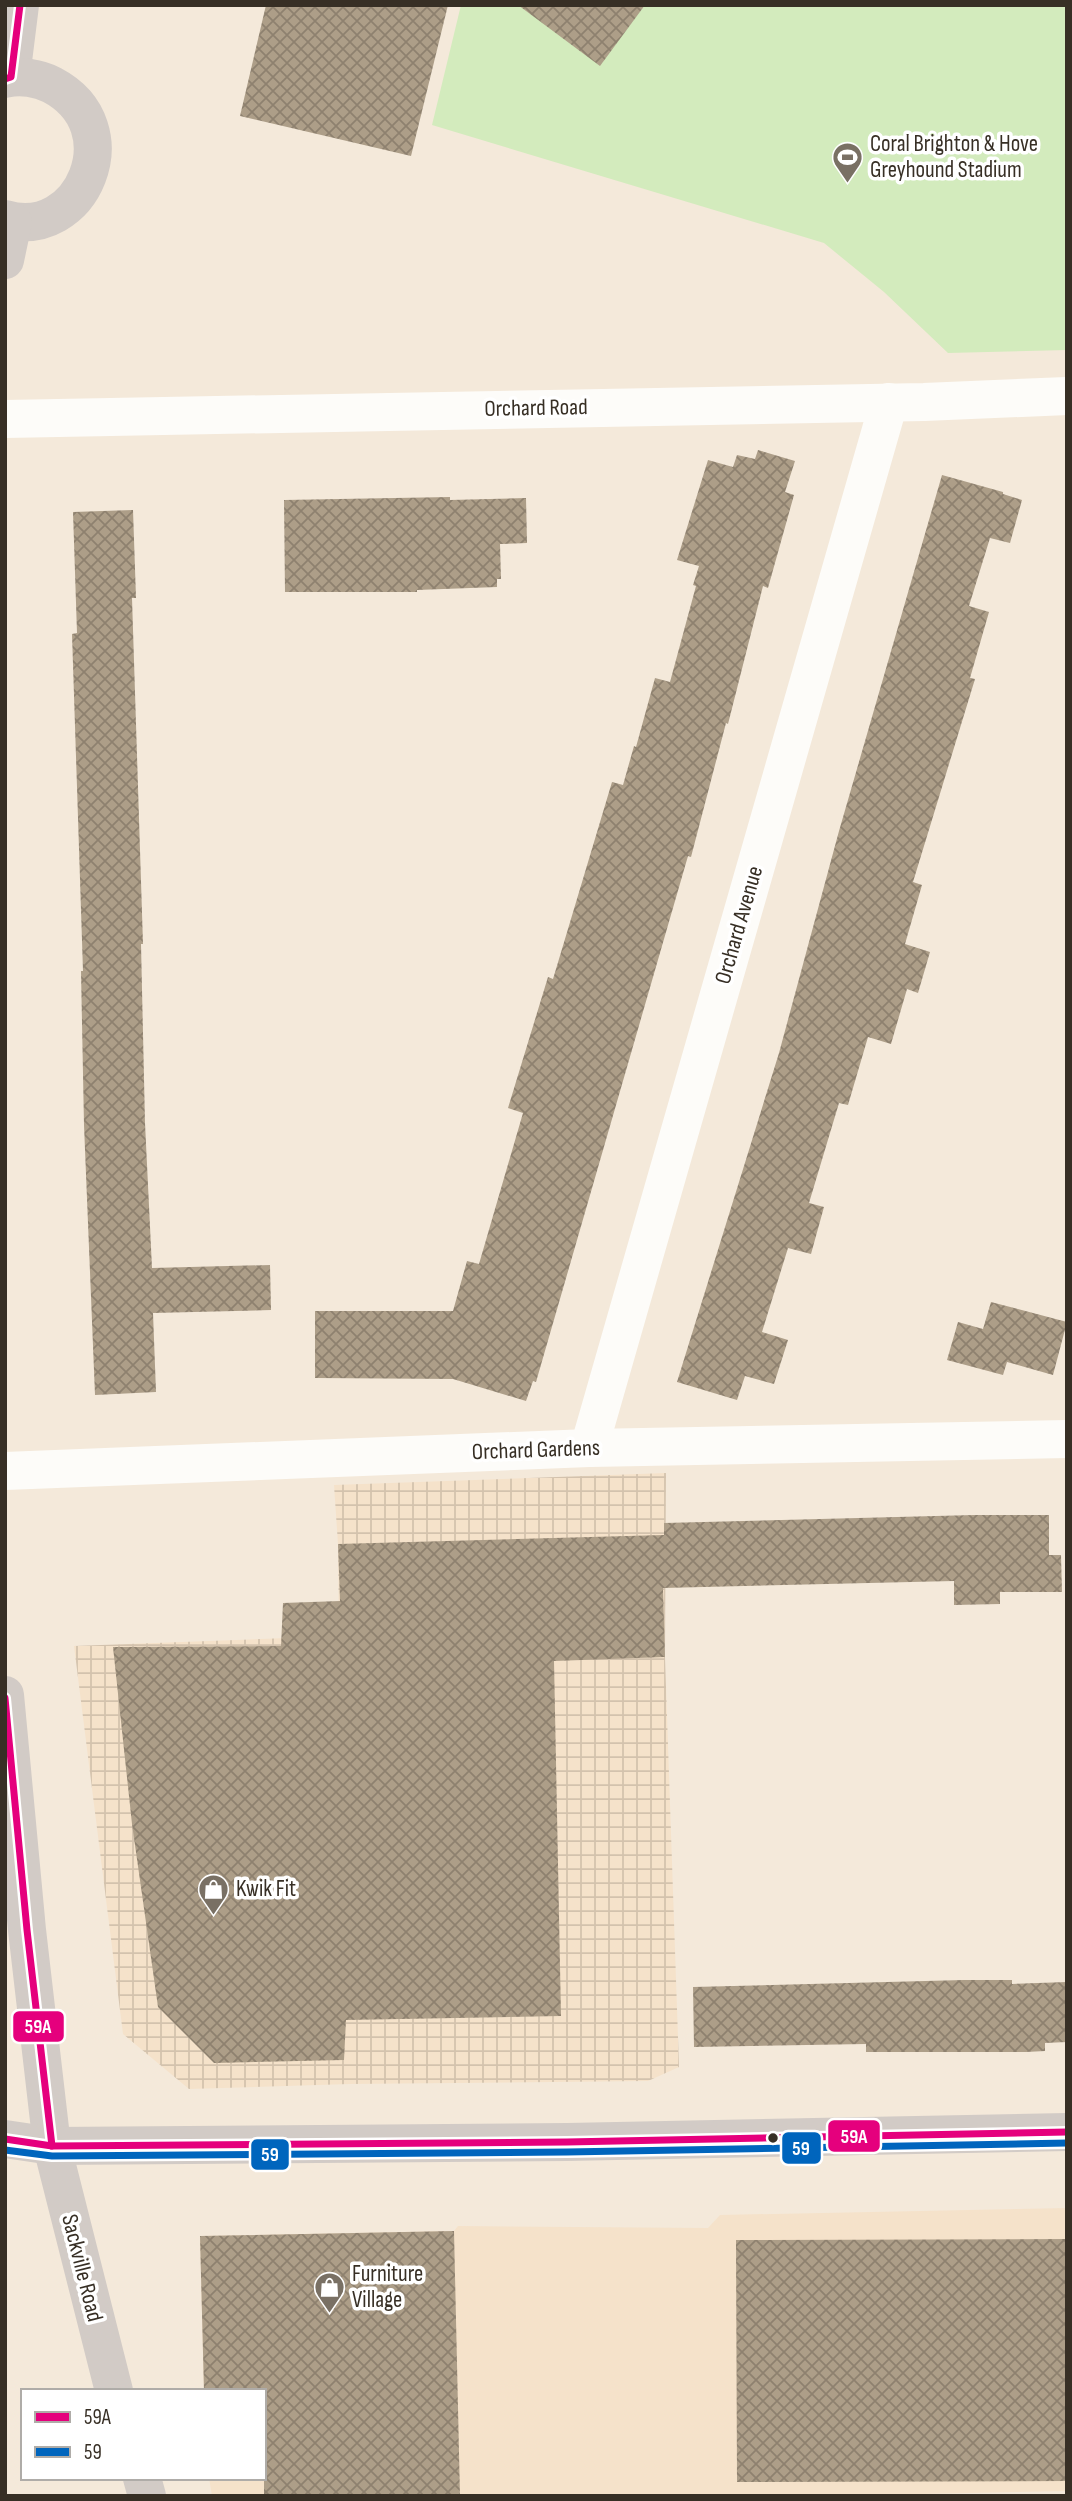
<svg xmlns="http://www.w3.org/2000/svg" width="1072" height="2501" font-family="'Sofia Sans Condensed',sans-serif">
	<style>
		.built { fill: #f5e2ca }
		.industrial { fill: url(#industrial-grid) }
		.garden { fill: #d3ebbd }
		.building { fill: url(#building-cross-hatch) }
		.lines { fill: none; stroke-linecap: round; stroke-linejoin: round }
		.minor { stroke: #fdfcf9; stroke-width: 38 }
		.primary { stroke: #d2cbc6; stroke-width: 38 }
		.bus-1-casing { stroke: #fff; stroke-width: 12 }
		.bus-2-casing { stroke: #fff; stroke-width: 12 }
		.bus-1 { stroke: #e5007d; stroke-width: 7 }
		.bus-2 { stroke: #0065bd; stroke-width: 7 }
		.bus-dot { fill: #372f25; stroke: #fff; stroke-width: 2.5 }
		.labels { text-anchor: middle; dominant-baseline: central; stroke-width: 7; stroke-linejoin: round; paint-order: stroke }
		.poi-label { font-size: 23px; fill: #372f25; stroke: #fff; text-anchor: start }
		.street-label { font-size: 23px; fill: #372f25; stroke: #fff }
		.line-badge { stroke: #fff; stroke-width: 2.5 }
		.badge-label { font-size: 19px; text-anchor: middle; font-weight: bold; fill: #fff }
	</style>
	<defs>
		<pattern id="industrial-grid" width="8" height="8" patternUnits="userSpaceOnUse" patternTransform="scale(1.75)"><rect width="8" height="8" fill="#f5e2ca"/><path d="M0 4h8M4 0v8" fill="none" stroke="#d3c2ad"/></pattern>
		<pattern id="building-cross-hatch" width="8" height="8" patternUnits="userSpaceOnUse" patternTransform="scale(1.75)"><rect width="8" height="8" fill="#ad9e88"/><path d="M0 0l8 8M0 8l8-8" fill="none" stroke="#8e816f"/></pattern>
	</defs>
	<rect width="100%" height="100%" fill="#f4e9da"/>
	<path class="built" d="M 1067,2208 L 1067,2491 L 825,2496 L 212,2496 L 209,2478 L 264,2478 L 264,2391 L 204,2391 L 200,2236 L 454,2231 L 458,2226 L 708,2228 L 720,2215 Z"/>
	<path class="industrial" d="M 666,1473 L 665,1657 L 679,2067 L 648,2081 L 350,2084 L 189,2089 L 123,2034 L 74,1646 L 339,1636 L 338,1544 L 334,1485 Z"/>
	<path class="garden" d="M 461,5 L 1067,5 L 1067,350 L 948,353 L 884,292 L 824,243 L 432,125 Z"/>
	<g class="building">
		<path d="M 266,5 L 448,5 L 411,156 L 240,116 Z"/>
		<path d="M 518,5 L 645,5 L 600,66 Z"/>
		<path d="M 758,450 L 795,461 L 785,492 L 794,495 L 768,588 L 763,586 L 728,724 L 726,723 L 691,857 L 688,856 L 536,1382 L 533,1381 L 526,1401 L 453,1379 L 315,1378 L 315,1311 L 453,1311 L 467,1261 L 479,1264 L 523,1113 L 508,1108 L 548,977 L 553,979 L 612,782 L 623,785 L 634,746 L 636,747 L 655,678 L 670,682 L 696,586 L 693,585 L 699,566 L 677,560 L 708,460 L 733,467 L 737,455 L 755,459 Z"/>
		<path d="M 942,475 L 1003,492 L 1003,494 L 1022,500 L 1010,543 L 990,538 L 969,606 L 989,612 L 970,678 L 975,679 L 913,882 L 922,885 L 905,944 L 930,952 L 918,993 L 907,989 L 891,1044 L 868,1037 L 848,1105 L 839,1103 L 809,1203 L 824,1207 L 811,1254 L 788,1248 L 762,1332 L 788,1340 L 774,1384 L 745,1376 L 737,1400 L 677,1382 L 779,1053 L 839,831 Z"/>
		<path d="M 450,497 L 450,500 L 526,498 L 527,543 L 500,544 L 501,579 L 497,579 L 497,587 L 417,590 L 417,592 L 285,592 L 284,500 Z"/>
		<path d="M 133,510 L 136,598 L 132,598 L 143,944 L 141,944 L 145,1123 L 152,1268 L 270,1265 L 271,1310 L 153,1313 L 156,1392 L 95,1395 L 84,1125 L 81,971 L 83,971 L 72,634 L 77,633 L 73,512 Z"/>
		<path d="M 991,1302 L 1067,1322 L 1053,1375 L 1007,1362 L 1003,1375 L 947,1360 L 958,1322 L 983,1329 Z"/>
		<path d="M 974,1515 L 1049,1515 L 1049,1555 L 1061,1555 L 1062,1592 L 1000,1592 L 1000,1604 L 954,1605 L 954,1581 L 663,1588 L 665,1657 L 554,1661 L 561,2016 L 346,2020 L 344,2060 L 214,2063 L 158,2007 L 132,1824 L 113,1647 L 281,1646 L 283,1603 L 340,1601 L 338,1544 L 664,1535 L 664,1523 Z"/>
		<path d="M 964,1980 L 1012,1980 L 1012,1984 L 1067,1982 L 1067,2042 L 1045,2043 L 1045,2051 L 1026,2052 L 866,2052 L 866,2044 L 694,2047 L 693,1987 Z"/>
		<path d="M 454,2231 L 460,2496 L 264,2496 L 264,2391 L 204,2391 L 200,2236 Z"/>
		<path d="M 1067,2239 L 1067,2481 L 737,2482 L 736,2240 Z"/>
	</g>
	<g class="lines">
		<g class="minor">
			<path d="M 5,419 L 924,402 L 1067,396"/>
			<path d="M 589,1448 L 889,402"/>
			<path d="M 5,1471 L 589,1448 L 1067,1439"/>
		</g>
		<g class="primary">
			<path d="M 11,77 L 20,5"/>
			<path d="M 5,79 C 20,75 39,78 52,85 C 132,127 82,242 5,219"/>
			<path d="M 5,260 L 13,222"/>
			<path d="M 5,1695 L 27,1930 L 52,2146 L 114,2391"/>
			<path d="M 5,2139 L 52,2146 L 567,2142 L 1067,2132"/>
			<path d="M 142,2478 L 147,2496"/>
		</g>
		<defs>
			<g id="bus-1">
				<path d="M 5,79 L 11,77 L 20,5"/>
				<path d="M 5,1698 L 27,1930 L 52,2146"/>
				<path d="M 5,2139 L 52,2146 L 567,2142 L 1067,2132"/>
			</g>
			<path id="bus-2" d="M 5,2150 L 52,2156 L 567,2152 L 1067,2143"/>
		</defs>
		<use href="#bus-1" class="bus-1-casing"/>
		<use href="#bus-2" class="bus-2-casing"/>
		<use href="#bus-1" class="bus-1"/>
		<use href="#bus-2" class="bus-2"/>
	</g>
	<defs>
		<symbol id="stadium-pin" viewBox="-11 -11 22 30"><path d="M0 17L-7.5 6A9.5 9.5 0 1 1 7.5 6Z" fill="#797064" stroke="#fff"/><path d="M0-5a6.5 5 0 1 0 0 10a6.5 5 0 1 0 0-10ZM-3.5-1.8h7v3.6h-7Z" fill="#fff"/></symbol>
		<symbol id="shop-pin" viewBox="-11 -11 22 30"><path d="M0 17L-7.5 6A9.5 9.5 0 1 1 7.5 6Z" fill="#797064" stroke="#fff"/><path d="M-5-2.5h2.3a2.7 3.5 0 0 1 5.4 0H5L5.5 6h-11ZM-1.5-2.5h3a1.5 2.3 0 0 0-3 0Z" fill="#fff"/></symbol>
	</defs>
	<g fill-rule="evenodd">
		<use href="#stadium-pin" x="830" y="140" width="35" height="47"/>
		<use href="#shop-pin" x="196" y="1872" width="35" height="47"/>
		<use href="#shop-pin" x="312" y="2270" width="35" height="47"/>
	</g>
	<circle class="bus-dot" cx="773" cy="2138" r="6"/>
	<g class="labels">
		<g class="poi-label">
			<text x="870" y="144">Coral Brighton &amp; Hove<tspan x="870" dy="26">Greyhound Stadium</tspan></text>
			<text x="236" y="1889">Kwik Fit</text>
			<text x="352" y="2274">Furniture<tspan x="352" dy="26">Village</tspan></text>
		</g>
		<g class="street-label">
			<text transform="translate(536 408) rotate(-1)">Orchard Road</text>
			<text transform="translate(739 925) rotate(-74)">Orchard Avenue</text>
			<text transform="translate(536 1450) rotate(-2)">Orchard Gardens</text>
			<text transform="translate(82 2268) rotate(76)">Sackville Road</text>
		</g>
	</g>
	<g class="line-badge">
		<rect x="12" y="2010" width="53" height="33" rx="7" fill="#e5007d"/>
		<rect x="827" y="2119" width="54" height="34" rx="7" fill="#e5007d"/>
		<rect x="781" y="2131" width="41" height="34" rx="7" fill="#0065bd"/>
		<rect x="250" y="2138" width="40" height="33" rx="7" fill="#0065bd"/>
	</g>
	<g class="badge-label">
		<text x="38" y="2033">59A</text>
		<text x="854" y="2143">59A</text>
		<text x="801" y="2155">59</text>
		<text x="270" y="2161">59</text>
	</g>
	<rect width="1072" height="2501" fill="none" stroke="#372f25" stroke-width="14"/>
	<rect x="21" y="2389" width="245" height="91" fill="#ffffff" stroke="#afaca8" stroke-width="2"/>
	<rect x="35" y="2412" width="35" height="10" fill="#e5007d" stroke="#afaca8" stroke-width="2"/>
	<text x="84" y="2424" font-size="21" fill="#372f25">59A</text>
	<rect x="35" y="2447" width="35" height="10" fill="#0065bd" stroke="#afaca8" stroke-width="2"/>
	<text x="84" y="2459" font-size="21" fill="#372f25">59</text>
</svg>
